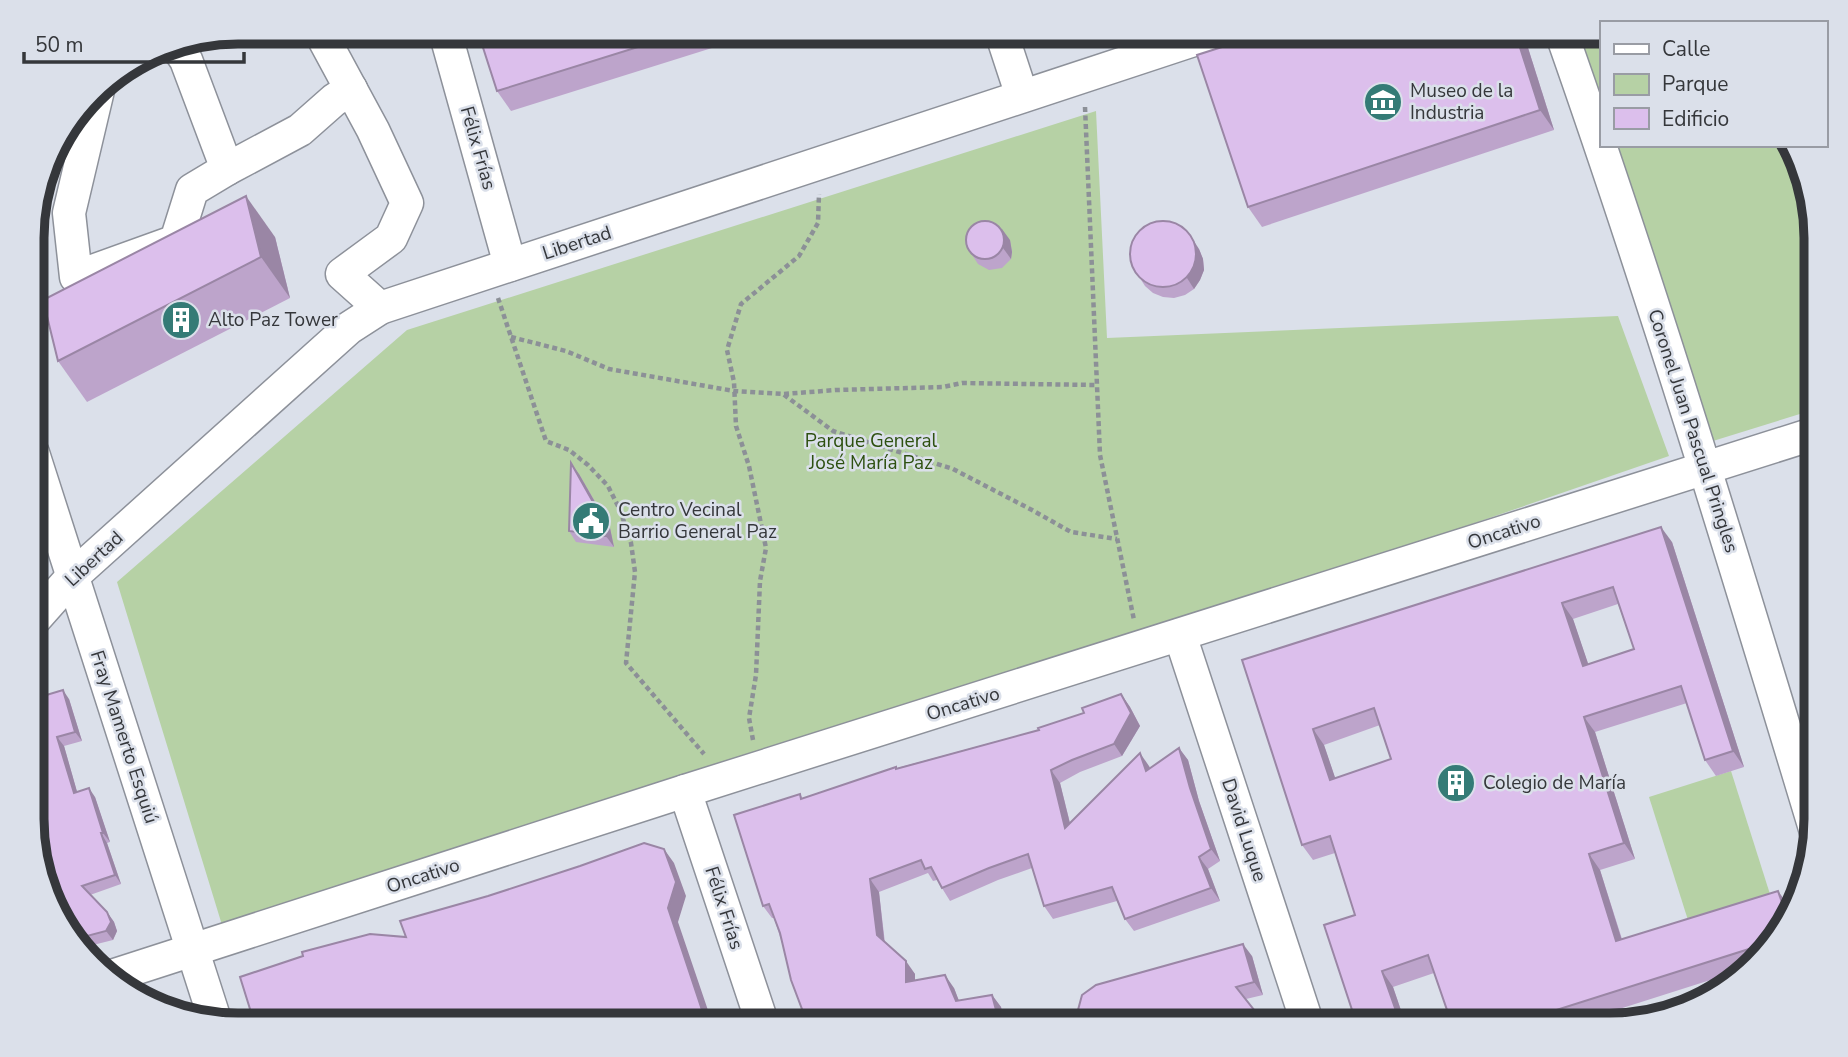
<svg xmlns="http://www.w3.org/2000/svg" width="1848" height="1057" font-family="'Nunito Sans',sans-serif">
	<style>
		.green { fill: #b6d1a5 }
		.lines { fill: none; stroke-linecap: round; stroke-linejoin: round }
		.minor-casing { stroke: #8d919a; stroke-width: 35 }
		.path { stroke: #8c9097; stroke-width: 4.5; stroke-dasharray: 5 3.5; stroke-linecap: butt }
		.minor { stroke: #fff; stroke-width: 32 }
		.wall { fill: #bda4cb; fill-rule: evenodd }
		.shaded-wall { fill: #9a86a5 }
		.building { fill: #dcbfec; stroke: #9a86a5; stroke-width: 2; fill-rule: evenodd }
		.labels { text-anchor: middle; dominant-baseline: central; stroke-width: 5; stroke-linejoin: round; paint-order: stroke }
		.poi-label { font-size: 19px; fill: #35373b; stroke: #dbe0ea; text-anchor: start }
		.street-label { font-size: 19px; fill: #35373b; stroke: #dbe0ea }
		.park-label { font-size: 19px; fill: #2d5010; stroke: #dbe0ea }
		.rim { fill: none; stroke: #35373b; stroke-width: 9 }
	</style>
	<rect width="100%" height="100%" fill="#dbe0ea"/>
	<g class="green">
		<path d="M 1578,32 L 1601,32 L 1601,101 Z"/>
		<path d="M 1096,111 L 1107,338 L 1618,316 L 1669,456 L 1197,619 L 222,925 L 117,582 L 407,330 Z"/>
		<path d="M 1616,145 L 1789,145 L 1816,224 L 1816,409 L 1713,441 Z"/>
		<path d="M 1731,771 L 1775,910 L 1693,936 L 1649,797 Z"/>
	</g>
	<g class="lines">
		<defs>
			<g id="minor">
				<path d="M 320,32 L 373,130 L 407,203 L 391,238 L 342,274 L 380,308"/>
				<path d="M 445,32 L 510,265"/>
				<path d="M 1001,32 L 1022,96"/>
				<path d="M 1561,32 C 1654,296 1735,564 1816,832"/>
				<path d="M 99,86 L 69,213 L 76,277 L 176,241 L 192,190 L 227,169 L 186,60 L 175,44"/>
				<path d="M 227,169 L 300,130 L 334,100 L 351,89"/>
				<path d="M 33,453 L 215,1020"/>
				<path d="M 33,621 L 73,576 L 349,328 L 380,308 L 1218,32"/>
				<path d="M 1180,635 L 1308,1025"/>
				<path d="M 685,791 L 763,1025"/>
				<path d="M 112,976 L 685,791 L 1816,433"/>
			</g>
		</defs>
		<use href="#minor" class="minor-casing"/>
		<g class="path">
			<path d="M 1085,107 L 1100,455 L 1134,620"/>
			<path d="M 498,298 L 546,441 L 569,450 L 588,465 L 608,486 L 620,510 L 631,543 L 635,572 L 626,663 L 704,754"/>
			<path d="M 511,337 L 566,351 L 609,369 L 734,391 L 783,394 L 833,431 L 953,469 L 1032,510 L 1071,532 L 1117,539"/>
			<path d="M 784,394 L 836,390 L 943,387 L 962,383 L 1096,385"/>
			<path d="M 753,740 L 749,718 L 756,675 L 760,581 L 766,548 L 749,466 L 736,426 L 734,382 L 727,350 L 741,304 L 799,256 L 818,223 L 819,194"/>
		</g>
		<use href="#minor" class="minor"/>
	</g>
	<g class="wall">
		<path d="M 478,32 L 763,32 L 511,111 L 497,91 Z"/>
		<path d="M 1523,32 L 1554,130 L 1262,227 L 1248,207 Z"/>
		<path d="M 275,237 L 290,298 L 87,402 L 58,361 Z"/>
		<path d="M 1010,240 L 1012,252 L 1011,259 L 1002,268 L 989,270 L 978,264 L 971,253 Z"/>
		<path d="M 1199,249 L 1203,259 L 1204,270 L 1200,280 L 1194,289 L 1185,295 L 1174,298 L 1163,297 L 1153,293 L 1145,286 L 1138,275 Z"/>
		<path d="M 579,474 L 610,528 L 614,547 L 576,542 L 569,531 Z"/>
		<path d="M 1672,542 L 1744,767 L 1716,776 L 1705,760 L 1687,703 L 1595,732 L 1635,859 L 1600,870 L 1622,939 L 1789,906 L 1792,914 L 1789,922 L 1745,969 L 1569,1025 L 1413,1025 L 1448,1013 L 1434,973 L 1393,987 L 1406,1025 L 1355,915 L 1335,853 L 1313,860 L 1302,845 L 1242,660 ZM 1618,604 L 1634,649 L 1588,664 L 1573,619 ZM 1380,725 L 1391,759 L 1335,778 L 1324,745 Z"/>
		<path d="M 1121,694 L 1130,707 L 1140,726 L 1122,756 L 1080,772 L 1060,783 L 1070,823 L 1149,766 L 1150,768 L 1179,748 L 1188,760 L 1199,801 L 1220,861 L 1208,869 L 1220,901 L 1134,931 L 1125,919 L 1117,901 L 1053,919 L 1044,906 L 1032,868 L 998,880 L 950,901 L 937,880 L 933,881 L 928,873 L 879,892 L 885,943 L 915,974 L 915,981 L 954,988 L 959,1001 L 992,995 L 1001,1007 L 1005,1025 L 808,1025 L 774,918 L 772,918 L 763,906 L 800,794 L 803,799 L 897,768 L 1039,730 L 1084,713 Z"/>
		<path d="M 69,699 L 82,741 L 64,746 L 77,792 L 95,797 L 110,842 L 107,843 L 121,884 L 90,895 L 107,912 L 114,922 L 117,931 L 113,940 L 81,948 L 66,934 L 39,804 L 33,787 Z"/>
		<path d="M 1252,956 L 1263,995 L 1246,999 L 1085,1025 Z"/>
	</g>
	<g class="shaded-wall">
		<path d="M 1515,32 L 1523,32 L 1554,130 L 1540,110 Z"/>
		<path d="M 246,196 L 275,237 L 290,298 L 261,257 Z"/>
		<path d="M 1002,229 L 1010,240 L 1012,252 L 1011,259 L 1003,248 Z"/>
		<path d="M 1192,238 L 1199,249 L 1203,259 L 1204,270 L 1200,280 L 1194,289 L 1187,278 Z"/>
		<path d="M 571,463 L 579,474 L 610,528 L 614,547 L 606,536 Z"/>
		<path d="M 1661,527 L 1672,542 L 1744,767 L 1733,751 Z"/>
		<path d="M 1562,603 L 1573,619 L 1594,681 L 1583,666 Z"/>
		<path d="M 63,690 L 69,699 L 82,741 L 75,732 Z"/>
		<path d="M 1121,694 L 1130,707 L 1140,726 L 1122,756 L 1114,744 Z"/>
		<path d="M 1584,717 L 1595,732 L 1635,859 L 1624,843 Z"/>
		<path d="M 1313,729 L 1324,745 L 1341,795 L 1330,780 Z"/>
		<path d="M 57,737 L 64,746 L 80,802 L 74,793 Z"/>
		<path d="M 1179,748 L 1188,760 L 1199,801 L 1220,861 L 1211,849 L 1190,788 Z"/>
		<path d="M 1140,753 L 1149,766 L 1155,783 L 1146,771 Z"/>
		<path d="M 1051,770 L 1060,783 L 1074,840 L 1065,828 Z"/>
		<path d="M 89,788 L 95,797 L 110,842 L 103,833 Z"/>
		<path d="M 101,833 L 107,843 L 121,884 L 115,875 Z"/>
		<path d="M 664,849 L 674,863 L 686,896 L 678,922 L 713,1025 L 707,1025 L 668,908 Z"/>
		<path d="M 1589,854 L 1600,870 L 1627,957 L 1616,941 Z"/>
		<path d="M 1199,857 L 1208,869 L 1220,901 L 1211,888 Z"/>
		<path d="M 870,879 L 879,892 L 885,948 L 877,935 Z"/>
		<path d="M 1778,891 L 1789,906 L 1792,914 L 1789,923 Z"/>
		<path d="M 107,912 L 114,922 L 117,931 L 113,940 L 106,931 Z"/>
		<path d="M 1243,944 L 1252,956 L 1263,995 L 1254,982 Z"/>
		<path d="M 906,961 L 915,974 L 915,995 L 906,982 Z"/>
		<path d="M 1382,971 L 1393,987 L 1406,1025 L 1401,1025 Z"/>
		<path d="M 945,975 L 954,988 L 964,1014 L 956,1001 Z"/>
		<path d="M 992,995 L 1001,1007 L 1005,1025 L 1000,1025 Z"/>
	</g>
	<g class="building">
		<path d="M 478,32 L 686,32 L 497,91 Z"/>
		<path d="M 1269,32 L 1515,32 L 1540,110 L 1248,207 L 1197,55 Z"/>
		<path d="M 246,196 L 261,257 L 58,361 L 43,300 Z"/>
		<circle cx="985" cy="240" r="19"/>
		<circle cx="1163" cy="254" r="33"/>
		<path d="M 571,463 L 602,518 L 606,536 L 569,531 Z"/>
		<path d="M 1661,527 L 1733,751 L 1705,760 L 1681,686 L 1584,717 L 1624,843 L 1589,854 L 1616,941 L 1778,891 L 1789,923 L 1771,942 L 1509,1025 L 1413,1025 L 1448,1013 L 1428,955 L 1382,971 L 1401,1025 L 1357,1025 L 1324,925 L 1355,915 L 1330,836 L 1302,845 L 1242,660 ZM 1613,587 L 1634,649 L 1583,666 L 1562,603 ZM 1374,708 L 1391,759 L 1330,780 L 1313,729 Z"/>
		<path d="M 63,690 L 75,732 L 57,737 L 74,793 L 89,788 L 103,833 L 101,833 L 115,875 L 82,886 L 107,912 L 111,922 L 106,931 L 72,940 L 66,934 L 33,846 L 33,806 L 39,804 L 33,787 L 33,699 Z"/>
		<path d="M 1121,694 L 1131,713 L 1114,744 L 1072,760 L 1051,770 L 1065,828 L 1140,753 L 1146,771 L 1179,748 L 1190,788 L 1211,849 L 1199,857 L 1211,888 L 1125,919 L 1112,887 L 1044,906 L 1028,854 L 989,868 L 942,888 L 931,867 L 925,869 L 921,860 L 870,879 L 877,935 L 906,961 L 906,982 L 945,975 L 956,1001 L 992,995 L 1000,1025 L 808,1025 L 791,980 L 780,933 L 769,904 L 763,906 L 734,815 L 800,794 L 801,799 L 896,767 L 896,769 L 1039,730 L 1038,728 L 1084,713 L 1082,708 Z"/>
		<path d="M 644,843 L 664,849 L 676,882 L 668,908 L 707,1025 L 255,1025 L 240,977 L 303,956 L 302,952 L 370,934 L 406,937 L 400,921 L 488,896 L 580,866 Z"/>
		<path d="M 1243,944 L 1254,982 L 1236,987 L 1266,1025 L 1085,1025 L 1078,1010 L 1082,995 L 1096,985 Z"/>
	</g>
	<defs>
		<symbol id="museum-disc" viewBox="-11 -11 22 22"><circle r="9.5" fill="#347b76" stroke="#dbe0ea"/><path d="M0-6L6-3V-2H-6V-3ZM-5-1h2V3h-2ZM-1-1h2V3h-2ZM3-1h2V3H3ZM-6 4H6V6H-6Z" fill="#fff"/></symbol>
		<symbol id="building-disc" viewBox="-11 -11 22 22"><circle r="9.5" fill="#347b76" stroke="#dbe0ea"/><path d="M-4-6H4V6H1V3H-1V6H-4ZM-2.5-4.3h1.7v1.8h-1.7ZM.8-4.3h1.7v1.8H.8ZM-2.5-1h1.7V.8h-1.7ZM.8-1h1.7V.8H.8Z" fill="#fff"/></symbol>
		<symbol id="civic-disc" viewBox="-11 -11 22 22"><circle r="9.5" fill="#347b76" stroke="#dbe0ea"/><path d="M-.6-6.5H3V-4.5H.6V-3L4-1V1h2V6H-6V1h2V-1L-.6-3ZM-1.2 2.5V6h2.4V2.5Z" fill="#fff"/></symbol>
	</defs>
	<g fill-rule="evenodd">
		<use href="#museum-disc" x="1361" y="80" width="44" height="44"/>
		<use href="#building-disc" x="159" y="298" width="44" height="44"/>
		<use href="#civic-disc" x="569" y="499" width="44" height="44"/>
		<use href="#building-disc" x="1434" y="761" width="44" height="44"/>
	</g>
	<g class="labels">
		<g class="poi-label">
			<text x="1410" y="91">Museo de la<tspan x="1410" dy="22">Industria</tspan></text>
			<text x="208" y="320">Alto Paz Tower</text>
			<text x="618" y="510">Centro Vecinal<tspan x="618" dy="22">Barrio General Paz</tspan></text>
			<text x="1483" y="783">Colegio de María</text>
		</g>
		<g class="street-label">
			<text transform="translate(478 148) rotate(74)">Félix Frías</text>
			<text transform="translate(577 243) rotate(-18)">Libertad</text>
			<text transform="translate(1693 431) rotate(72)">Coronel Juan Pascual Pringles</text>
			<text transform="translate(1504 532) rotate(-18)">Oncativo</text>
			<text transform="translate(94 559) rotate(-43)">Libertad</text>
			<text transform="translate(963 704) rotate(-17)">Oncativo</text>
			<text transform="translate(124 737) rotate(72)">Fray Mamerto Esquiú</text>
			<text transform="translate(1244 830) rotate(72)">David Luque</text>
			<text transform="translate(423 876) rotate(-18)">Oncativo</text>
			<text transform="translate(724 908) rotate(72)">Félix Frías</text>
		</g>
		<g class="park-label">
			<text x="871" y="441">Parque General<tspan x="871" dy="22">José María Paz</tspan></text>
		</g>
	</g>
	<path d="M0 0H1848V1057H0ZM238 44H1610A194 194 0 0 1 1804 238V819A194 194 0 0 1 1610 1013H238A194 194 0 0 1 44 819V238A194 194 0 0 1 238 44Z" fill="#dbe0ea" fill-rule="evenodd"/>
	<path class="rim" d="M238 44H1610A194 194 0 0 1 1804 238V819A194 194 0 0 1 1610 1013H238A194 194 0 0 1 44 819V238A194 194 0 0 1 238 44Z"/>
	<rect x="1600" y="21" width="228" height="126" fill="#dbe0ea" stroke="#999ca4" stroke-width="2"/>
	<rect x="1614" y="44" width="35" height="10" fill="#ffffff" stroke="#999ca4" stroke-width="2"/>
	<text x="1662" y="56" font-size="21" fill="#35373b">Calle</text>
	<rect x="1614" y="74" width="35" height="21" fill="#b6d1a5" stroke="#999ca4" stroke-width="2"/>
	<text x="1662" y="91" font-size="21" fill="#35373b">Parque</text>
	<rect x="1614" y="108" width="35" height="21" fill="#dcbfec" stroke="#999ca4" stroke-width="2"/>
	<text x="1662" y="126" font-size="21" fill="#35373b">Edificio</text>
	<path d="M24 52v10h220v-10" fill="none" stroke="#35373b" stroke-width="3.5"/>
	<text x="35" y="52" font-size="21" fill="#35373b" stroke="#dbe0ea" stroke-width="5" paint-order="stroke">50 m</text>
</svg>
